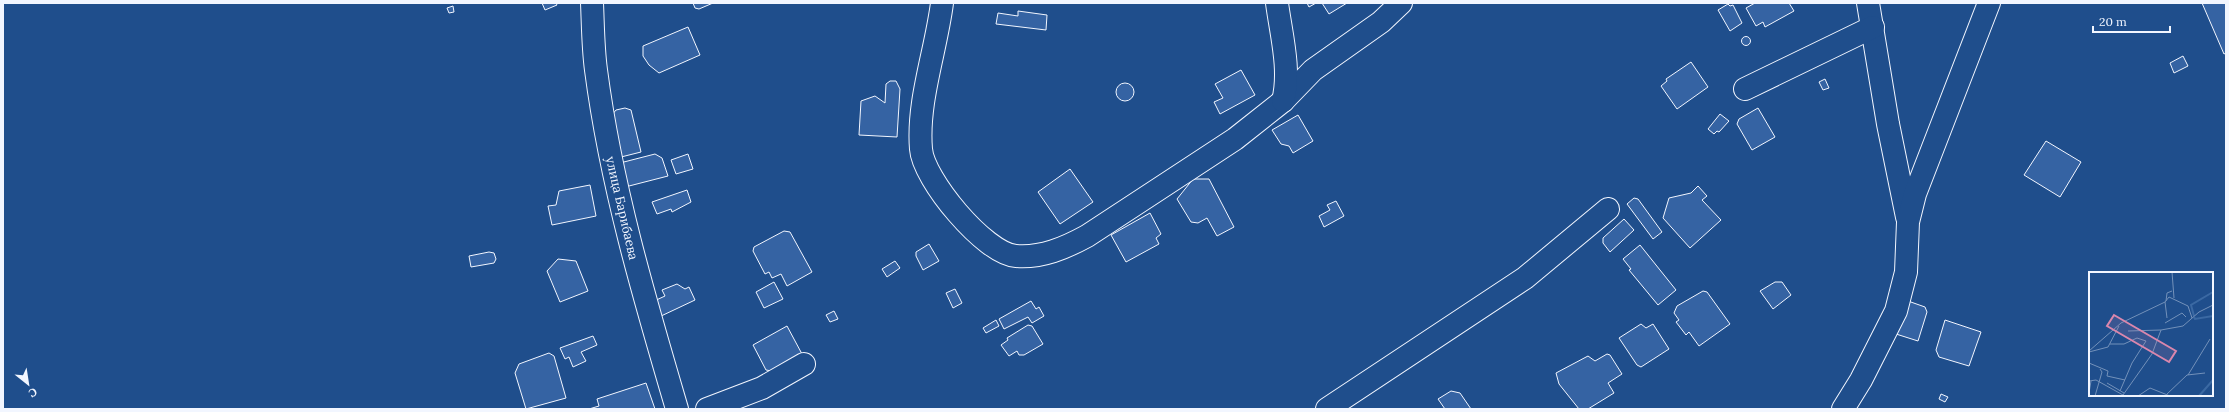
<svg xmlns="http://www.w3.org/2000/svg" width="2229" height="412" font-family="Lora,serif">
	<style>
		.building { fill: #3563a3; stroke: #f2f6ff }
		.lines { fill: none; stroke-linecap: round; stroke-linejoin: round }
		.minor-casing { stroke: #f2f6ff; stroke-width: 24 }
		.minor { stroke: #1f4e8c; stroke-width: 22 }
		.labels { text-anchor: middle; dominant-baseline: central; stroke-width: 3; stroke-linejoin: round; paint-order: stroke }
		.street-label { font-size: 13px; fill: #f2f6ff; stroke: #1f4e8c }
		.inset-river { fill: none; stroke: #3b69a3; stroke-width: 2 }
		.inset-road { fill: none; stroke: #7391ba; stroke-width: 1 }
		.view { fill: #da87ad; fill-opacity: 0.15; stroke: #da87ad; stroke-width: 2 }
		.inset-edge { fill: none; stroke: #f2f6ff; stroke-width: 2 }
	</style>
	<rect width="100%" height="100%" fill="#1f4e8c"/>
	<g class="building">
		<path d="M 542,3 L 556,3 L 557,5 L 545,10 Z"/>
		<path d="M 693,3 L 713,3 L 699,9 L 695,8 Z"/>
		<path d="M 1307,3 L 1316,3 L 1309,7 Z"/>
		<path d="M 1322,3 L 1347,3 L 1329,14 Z"/>
		<path d="M 1755,3 L 1789,3 L 1794,11 L 1765,27 L 1763,22 L 1756,26 L 1746,8 Z"/>
		<path d="M 2202,3 L 2226,3 L 2226,53 L 2224,54 Z"/>
		<path d="M 1728,4 L 1730,6 L 1733,5 L 1742,23 L 1730,31 L 1718,10 Z"/>
		<path d="M 453,6 L 454,12 L 449,13 L 447,8 Z"/>
		<path d="M 1018,11 L 1047,15 L 1046,30 L 996,24 L 998,13 L 1018,16 Z"/>
		<path d="M 688,27 L 700,55 L 659,73 L 649,65 L 643,56 L 643,46 Z"/>
		<circle cx="1746" cy="41" r="4.5"/>
		<path d="M 2183,56 L 2188,66 L 2174,73 L 2170,63 Z"/>
		<path d="M 1691,62 L 1708,87 L 1677,109 L 1661,86 L 1667,81 L 1666,79 Z"/>
		<path d="M 1241,70 L 1255,95 L 1220,114 L 1214,102 L 1223,98 L 1215,84 Z"/>
		<path d="M 1825,79 L 1829,88 L 1823,90 L 1819,82 Z"/>
		<path d="M 890,81 L 896,81 L 900,89 L 897,137 L 859,135 L 861,101 L 875,96 L 885,103 L 886,84 Z"/>
		<circle cx="1125" cy="92" r="9"/>
		<path d="M 625,108 L 631,110 L 641,152 L 621,157 L 611,116 L 616,110 Z"/>
		<path d="M 1758,108 L 1775,137 L 1752,150 L 1737,124 L 1739,119 Z"/>
		<path d="M 1720,114 L 1729,121 L 1719,132 L 1717,131 L 1714,134 L 1708,129 Z"/>
		<path d="M 1298,115 L 1313,141 L 1293,153 L 1289,146 L 1281,144 L 1272,130 Z"/>
		<path d="M 2046,141 L 2081,162 L 2060,197 L 2024,175 Z"/>
		<path d="M 655,154 L 662,158 L 668,176 L 629,186 L 625,184 L 620,163 Z"/>
		<path d="M 688,154 L 693,169 L 676,174 L 671,160 Z"/>
		<path d="M 1070,169 L 1093,202 L 1060,224 L 1038,192 Z"/>
		<path d="M 1193,179 L 1209,179 L 1234,227 L 1217,236 L 1207,218 L 1198,223 L 1191,222 L 1177,199 Z"/>
		<path d="M 590,185 L 596,216 L 552,225 L 548,206 L 556,205 L 559,191 Z"/>
		<path d="M 1698,186 L 1707,196 L 1702,200 L 1721,220 L 1690,248 L 1663,218 L 1669,198 L 1691,193 Z"/>
		<path d="M 687,190 L 691,202 L 672,212 L 671,209 L 657,214 L 652,202 Z"/>
		<path d="M 1634,198 L 1638,199 L 1662,232 L 1653,239 L 1627,204 Z"/>
		<path d="M 1336,201 L 1344,216 L 1324,227 L 1319,216 L 1330,210 L 1327,205 Z"/>
		<path d="M 1150,213 L 1161,234 L 1156,238 L 1159,244 L 1126,262 L 1111,235 Z"/>
		<path d="M 1624,219 L 1634,230 L 1610,252 L 1603,243 L 1603,238 Z"/>
		<path d="M 784,231 L 790,232 L 812,272 L 787,286 L 781,274 L 772,278 L 769,272 L 765,274 L 753,251 L 754,247 Z"/>
		<path d="M 929,244 L 939,261 L 923,270 L 916,256 L 916,252 Z"/>
		<path d="M 1640,245 L 1676,290 L 1658,305 L 1629,270 L 1631,269 L 1623,259 Z"/>
		<path d="M 489,252 L 494,253 L 496,259 L 494,263 L 471,267 L 469,256 Z"/>
		<path d="M 558,259 L 576,261 L 588,291 L 560,302 L 547,271 Z"/>
		<path d="M 895,261 L 900,268 L 887,277 L 882,269 Z"/>
		<path d="M 774,282 L 783,299 L 764,308 L 756,292 Z"/>
		<path d="M 1775,282 L 1782,282 L 1791,295 L 1773,309 L 1760,291 Z"/>
		<path d="M 677,284 L 685,289 L 689,287 L 695,300 L 659,317 L 652,302 L 665,296 L 662,290 Z"/>
		<path d="M 955,289 L 962,303 L 953,308 L 946,293 Z"/>
		<path d="M 1703,291 L 1707,292 L 1730,324 L 1699,346 L 1689,332 L 1686,335 L 1676,322 L 1679,320 L 1674,313 L 1677,306 Z"/>
		<path d="M 1031,301 L 1036,309 L 1039,307 L 1044,316 L 1032,323 L 1028,317 L 1004,329 L 999,319 Z"/>
		<path d="M 1908,301 L 1925,307 L 1927,312 L 1918,341 L 1896,334 Z"/>
		<path d="M 834,311 L 838,319 L 830,322 L 826,315 Z"/>
		<path d="M 996,320 L 999,326 L 986,333 L 983,328 Z"/>
		<path d="M 1945,320 L 1981,332 L 1969,366 L 1939,357 L 1936,350 Z"/>
		<path d="M 1641,324 L 1646,328 L 1653,324 L 1669,349 L 1641,367 L 1637,365 L 1619,338 Z"/>
		<path d="M 1028,325 L 1032,326 L 1043,344 L 1024,355 L 1019,355 L 1017,351 L 1009,356 L 1001,345 L 1008,340 L 1007,338 Z"/>
		<path d="M 787,326 L 802,354 L 772,371 L 766,370 L 753,345 Z"/>
		<path d="M 593,336 L 597,345 L 581,352 L 586,361 L 573,367 L 569,357 L 565,359 L 560,348 Z"/>
		<path d="M 549,353 L 554,356 L 566,398 L 526,409 L 515,373 L 519,364 Z"/>
		<path d="M 1607,354 L 1610,355 L 1622,374 L 1608,383 L 1614,393 L 1588,409 L 1579,409 L 1559,384 L 1556,373 L 1588,356 L 1595,361 Z"/>
		<path d="M 646,383 L 655,409 L 589,409 L 599,406 L 597,399 Z"/>
		<path d="M 1451,391 L 1460,393 L 1471,409 L 1445,409 L 1438,399 Z"/>
		<path d="M 1941,394 L 1948,397 L 1945,402 L 1939,399 Z"/>
	</g>
	<g class="lines">
		<defs>
			<g id="minor">
				<path d="M 592,3 C 593,25 593,48 596,70 C 611,185 644,297 677,409"/>
				<path d="M 942,3 C 936,51 917,101 921,149 C 923,179 985,254 1016,256 C 1042,258 1065,248 1087,236 L 1235,139 L 1283,101 L 1313,70 L 1381,22 L 1401,3"/>
				<path d="M 1277,3 C 1281,34 1291,70 1283,101"/>
				<path d="M 1868,3 L 1888,124 L 1907,217"/>
				<path d="M 1745,89 L 1873,27"/>
				<path d="M 707,409 L 762,388 L 804,364"/>
				<path d="M 1327,409 L 1525,278 L 1608,209"/>
				<path d="M 1843,409 L 1861,380 L 1896,311 L 1906,272 L 1908,222 L 1915,194 L 1989,3"/>
			</g>
		</defs>
		<use href="#minor" class="minor-casing"/>
		<use href="#minor" class="minor"/>
	</g>
	<g class="labels">
		<g class="street-label">
			<text transform="translate(622 208) rotate(77)">улица Барибаева</text>
		</g>
	</g>
	<g transform="translate(2089 272)">
		<rect width="124" height="124" fill="#1f4e8c"/>
		<path class="inset-river" d="M 105,44 L 102,33 L 124,20M 105,45 L 106,47 L 124,44M 110,124 L 124,108"/>
		<path class="inset-road" d="M 83,0 L 85,26M 77,29 L 78,21 L 83,19M 76,30 L 78,46M 76,51 L 93,41 L 97,45M 39,59 L 72,58 L 94,54 L 110,40 L 124,33M 21,72 L 35,72 L 48,66 L 57,69 L 43,91 L 31,119M 0,79 L 32,51 L 76,30 L 80,25 L 99,34 L 103,46M 0,80 L 19,75 L 30,54M 0,91 L 19,99 L 18,104 L 36,108M 99,103 L 121,67M 0,109 L 7,108 L 34,123M 18,111 L 35,121M 0,121 L 2,109M 78,122 L 98,103 L 116,101M 34,123 L 63,82 L 72,58M 6,124 L 13,100 L 11,97M 49,124 L 61,116 L 81,124"/>
		<path class="view" d="M 25,43 L 87,79 L 80,90 L 18,54 Z"/>
		<rect width="124" height="124" class="inset-edge"/>
	</g>
	<rect width="2229" height="412" fill="none" stroke="#f2f6ff" stroke-width="8"/>
	<g transform="translate(28 384) rotate(150)" stroke="#1f4e8c" stroke-width="3" paint-order="stroke">
	<path d="M0-3L7 15L0 10L-7 15Z" fill="#f2f6ff"/>
	<text y="-6" font-size="11" font-weight="bold" text-anchor="middle" fill="#f2f6ff">С</text>
	</g>
	<path d="M2093 26v6h77v-6" fill="none" stroke="#f2f6ff" stroke-width="2"/>
	<text x="2099" y="26" font-size="12" fill="#f2f6ff" stroke="#1f4e8c" stroke-width="3" paint-order="stroke">20 m</text>
</svg>
